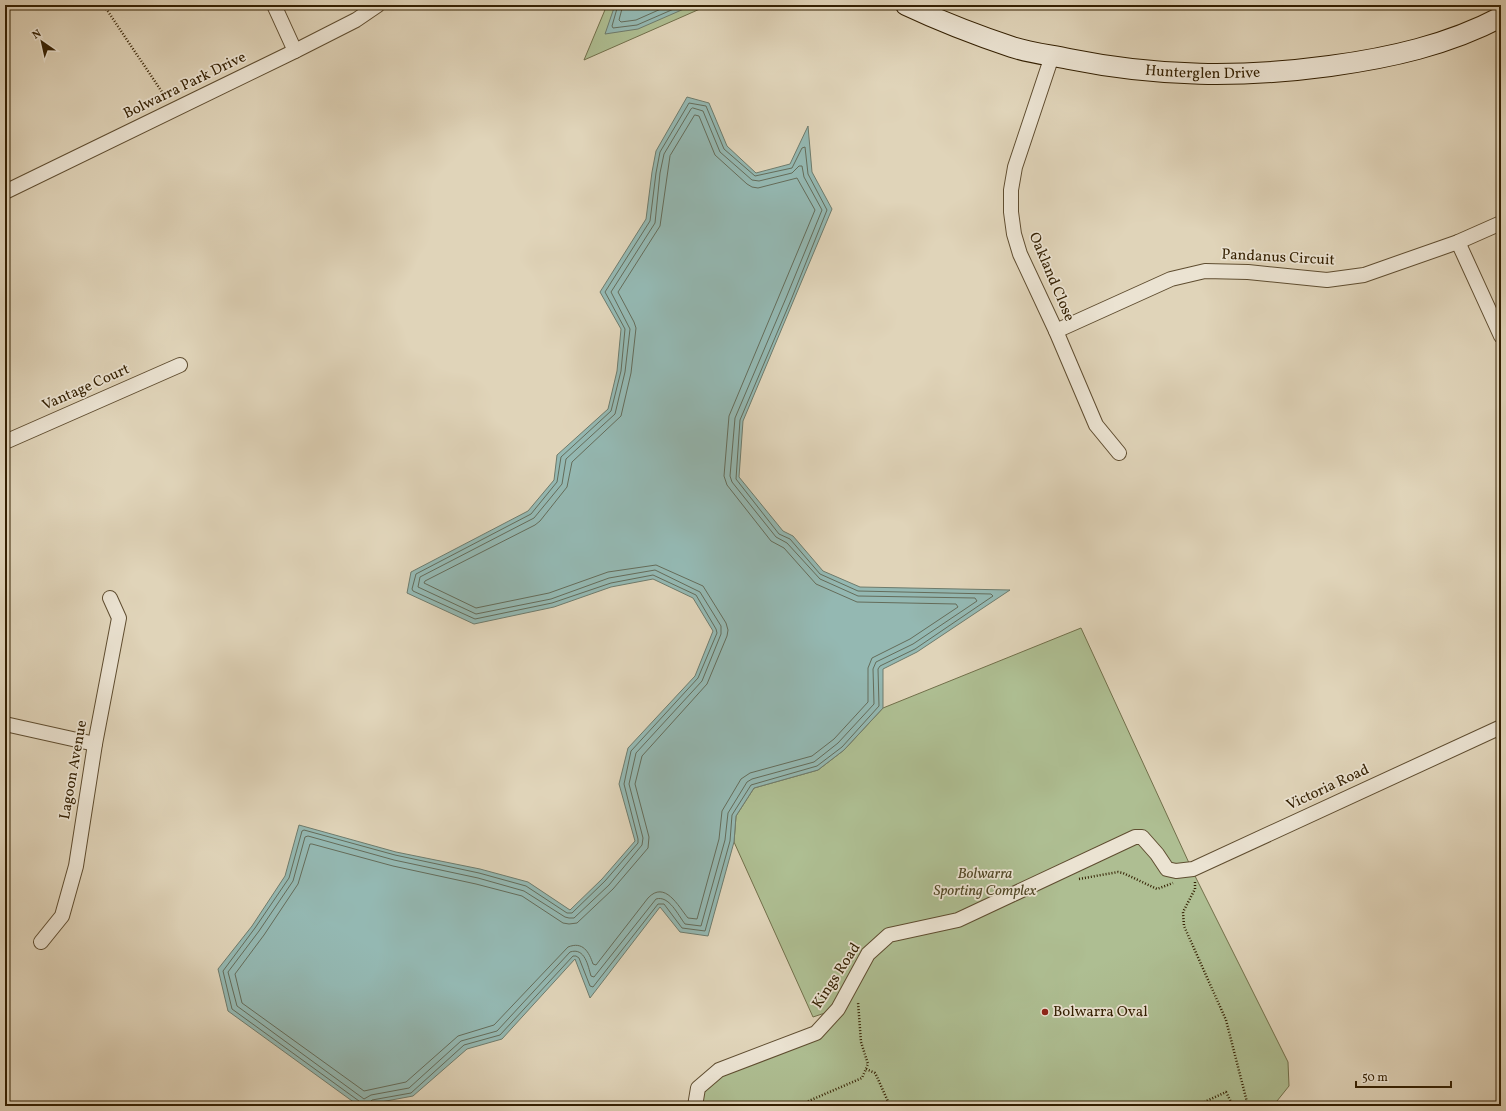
<svg xmlns="http://www.w3.org/2000/svg" width="1506" height="1111" font-family="Vollkorn,serif">
	<style>
		.green { fill: #aebe92; stroke: #716f4a }
		.water { fill: #94b8b2; stroke: #6e7b6c }
		.lines { fill: none; stroke-linecap: round; stroke-linejoin: round }
		.shore { stroke: #646c5a; stroke-width: 1 }
		.street-casing { stroke: #5f4d30; stroke-width: 16 }
		.secondary-casing { stroke: #342002; stroke-width: 22 }
		.path { stroke: #342002; stroke-width: 2.5; stroke-dasharray: 1 2; stroke-linecap: butt }
		.street { stroke: #ebe3d2; stroke-width: 14 }
		.secondary { stroke: #ebe3d2; stroke-width: 20 }
		.poi-dot { fill: #8f2418; stroke: #ebe3d2; stroke-width: 1.5 }
		.labels { text-anchor: middle; dominant-baseline: central; stroke-width: 3.5; stroke-linejoin: round; paint-order: stroke }
		.street-label { font-size: 15px; fill: #342002; stroke: #ebe3d2 }
		.park-label { font-size: 15px; font-style: italic; fill: #524826; stroke: #ebe3d2 }
		.poi-label { font-size: 15px; fill: #342002; stroke: #ebe3d2; text-anchor: start }
	</style>
	<rect width="100%" height="100%" fill="#e0d4b9"/>
	<filter id="stains"><feTurbulence type="fractalNoise" baseFrequency=".005" numOctaves="4"/><feColorMatrix values="0 0 0 0 .2 0 0 0 0 .09 0 0 0 0 .02 0 0 0 .5 -.17"/></filter>
	<radialGradient id="worn" r=".72"><stop offset=".6" stop-color="#630" stop-opacity="0"/><stop offset="1" stop-color="#630" stop-opacity=".3"/></radialGradient>
	<g class="green">
		<path d="M 607,5 L 709,5 L 584,60 Z"/>
		<path d="M 1081,628 L 1195,876 L 1288,1062 L 1289,1086 L 1273,1106 L 695,1106 L 719,1070 L 816,1033 L 837,1009 L 813,1017 L 734,842 L 736,816 L 754,788 L 818,770 L 844,750 L 883,708 Z"/>
	</g>
	<g class="water">
		<path d="M 615,5 L 693,5 L 638,29 L 605,34 Z"/>
		<path d="M 687,97 L 709,103 L 727,146 L 756,173 L 790,164 L 808,126 L 812,172 L 832,209 L 743,421 L 739,477 L 783,531 L 793,536 L 823,571 L 860,587 L 1010,590 L 917,652 L 883,669 L 883,708 L 844,750 L 818,770 L 754,788 L 736,816 L 734,842 L 708,936 L 680,932 L 660,907 L 590,998 L 575,959 L 502,1039 L 467,1049 L 413,1096 L 359,1106 L 228,1011 L 218,969 L 252,926 L 285,876 L 299,825 L 396,852 L 480,869 L 528,882 L 570,910 L 602,879 L 635,841 L 619,784 L 628,748 L 695,676 L 713,631 L 693,598 L 653,579 L 611,587 L 554,607 L 474,624 L 407,593 L 411,572 L 528,511 L 554,480 L 557,455 L 608,409 L 617,371 L 621,329 L 600,292 L 646,219 L 652,172 L 656,151 Z"/>
	</g>
	<g class="lines">
		<g class="shore">
			<path d="M 618,5 L 612,26 L 613,28 L 637,25 L 683,5"/>
			<path d="M 623,5 L 619,20 L 621,22 L 636,20 L 670,5"/>
			<path d="M 693,108 L 703,111 L 720,152 L 752,180 L 759,181 L 792,173 L 799,166 L 802,166 L 804,177 L 822,210 L 786,298 L 735,418 L 730,476 L 732,482 L 776,537 L 787,543 L 820,579 L 858,596 L 975,598 L 977,601 L 913,644 L 876,662 L 873,669 L 874,704 L 838,743 L 814,762 L 752,779 L 747,782 L 728,813 L 725,840 L 701,926 L 685,924 C 678,915 669,895 656,899 L 594,977 L 591,976 C 588,966 585,947 570,952 L 497,1031 L 461,1041 L 409,1088 L 371,1095 L 364,1099 L 237,1006 L 228,972 L 259,931 L 293,881 L 305,837 L 308,836 L 394,860 L 478,878 L 524,891 L 565,917 L 569,918 L 574,918 L 609,885 L 642,845 L 643,838 L 629,784 L 636,753 L 702,681 L 721,634 L 721,626 L 700,592 L 655,570 L 609,578 L 551,599 L 476,614 L 418,587 L 420,577 L 534,518 L 562,484 L 566,459 L 615,414 L 625,372 L 630,329 L 611,292 L 655,223 L 660,173 L 664,154 L 691,109 Z"/>
			<path d="M 695,115 L 699,116 L 715,155 L 747,184 L 752,187 L 758,188 L 797,178 L 815,210 L 729,416 L 724,476 L 727,485 L 771,541 L 784,548 L 816,584 L 857,602 L 956,604 L 958,607 L 910,639 L 872,658 L 868,668 L 868,702 L 834,739 L 812,756 L 750,773 L 741,779 L 722,811 L 719,839 L 697,919 L 688,918 C 678,906 665,880 648,898 L 596,965 L 593,964 C 589,952 583,941 568,947 L 494,1025 L 458,1036 L 406,1082 L 364,1091 L 242,1003 L 235,974 L 264,935 L 298,884 L 310,844 L 312,844 L 393,866 L 476,884 L 522,896 L 563,923 L 569,924 L 577,923 L 613,889 L 648,848 L 649,837 L 635,784 L 642,756 L 707,684 L 727,636 L 728,630 L 726,623 L 703,586 L 656,565 L 608,572 L 549,593 L 476,608 L 424,583 L 425,581 L 535,525 L 540,521 L 567,487 L 572,462 L 621,416 L 631,373 L 636,328 L 634,322 L 618,292 L 660,226 L 670,156 Z"/>
			<path d="M 361,1106 L 359,1101 L 232,1009 L 223,971 L 255,928 L 289,878 L 302,831 L 304,830 L 395,855 L 479,873 L 526,886 L 567,913 L 572,913 L 605,881 L 638,843 L 638,839 L 624,784 L 631,751 L 698,678 L 717,633 L 716,629 L 696,595 L 653,575 L 611,583 L 552,603 L 475,619 L 413,591 L 412,589 L 416,574 L 531,514 L 557,482 L 561,457 L 611,411 L 621,371 L 625,329 L 605,292 L 650,221 L 656,173 L 660,152 L 689,103 L 706,106 L 724,149 L 755,176 L 792,168 L 802,148 L 805,147 L 808,174 L 827,210 L 791,300 L 740,420 L 736,479 L 779,534 L 790,539 L 820,574 L 858,591 L 991,594 L 993,596 L 915,649 L 880,666 L 878,669 L 879,706 L 842,747 L 817,766 L 751,785 L 732,815 L 730,841 L 705,931 L 682,928 L 664,904 L 658,904 L 593,987 L 590,986 L 579,958 L 576,956 L 573,956 L 500,1035 L 464,1045 L 411,1093 L 372,1100 L 370,1102 L 369,1106"/>
		</g>
		<defs>
			<g id="street">
				<path d="M 274,5 L 295,51"/>
				<path d="M 1052,56 L 1015,167 L 1011,190 L 1011,212 L 1014,234 L 1020,254 L 1056,331 L 1096,425 L 1119,453"/>
				<path d="M 5,192 L 295,51 L 356,20 L 378,5"/>
				<path d="M 1458,242 L 1501,336"/>
				<path d="M 1056,331 L 1171,279 L 1205,271 L 1248,272 L 1327,280 L 1364,275 L 1458,242 L 1501,223"/>
				<path d="M 5,442 L 180,365"/>
				<path d="M 5,724 L 95,744"/>
				<path d="M 41,942 L 62,916 L 76,866 L 95,744 L 119,618 L 110,598"/>
				<path d="M 695,1106 L 698,1088 L 719,1070 L 816,1033 L 838,1009 L 868,954 L 889,935 L 958,920 L 1135,837 L 1142,837 L 1157,854 L 1167,869 L 1176,871 L 1193,869 L 1501,727"/>
			</g>
			<g id="secondary">
				<path id="s1" d="M 906,5 C 940,21 976,35 1012,47 C 1030,53 1050,55 1069,59 C 1158,77 1241,78 1330,66 C 1389,58 1448,45 1501,17"/>
			</g>
		</defs>
		<use href="#street" class="street-casing"/>
		<use href="#secondary" class="secondary-casing"/>
		<g class="path">
			<path d="M 101,5 L 107,10 L 166,98"/>
			<path d="M 1079,879 L 1118,872 L 1123,873 L 1157,889 L 1173,883"/>
			<path d="M 1195,882 L 1195,889 L 1183,912 L 1184,926 L 1226,1020 L 1247,1102 L 1238,1106"/>
			<path d="M 866,1069 L 875,1073 L 877,1077 L 890,1106"/>
			<path d="M 797,1106 L 862,1078 L 868,1064 L 861,1042 L 858,1002"/>
			<path d="M 1196,1106 L 1226,1092 L 1233,1106"/>
		</g>
		<use href="#street" class="street"/>
		<use href="#secondary" class="secondary"/>
	</g>
	<circle class="poi-dot" cx="1045" cy="1012" r="4"/>
	<g class="labels">
		<g class="street-label">
			<text stroke="none"><textPath href="#s1" startOffset="307">Hunterglen Drive</textPath></text>
			<text transform="translate(185 86) rotate(-26)">Bolwarra Park Drive</text>
			<text transform="translate(1278 258) rotate(3)">Pandanus Circuit</text>
			<text transform="translate(1051 277) rotate(67)">Oakland Close</text>
			<text transform="translate(86 388) rotate(-24)">Vantage Court</text>
			<text transform="translate(74 770) rotate(-80)">Lagoon Avenue</text>
			<text transform="translate(1328 788) rotate(-25)">Victoria Road</text>
			<text transform="translate(837 976) rotate(-57)">Kings Road</text>
		</g>
		<g class="park-label">
			<text x="985" y="874">Bolwarra<tspan x="985" dy="17">Sporting Complex</tspan></text>
		</g>
		<g class="poi-label">
			<text x="1053" y="1012">Bolwarra Oval</text>
		</g>
	</g>
	<rect width="1506" height="1111" fill="none" stroke="#e0d4b9" stroke-width="20"/>
	<rect x="6" y="6" width="1494" height="1099" fill="none" stroke="#342002" stroke-width="2"/>
	<rect x="10" y="10" width="1486" height="1091" fill="none" stroke="#342002"/>
	<g transform="translate(42 42) rotate(326)" stroke="#ebe3d2" stroke-width="3" paint-order="stroke">
	<path d="M0-3L7 15L0 10L-7 15Z" fill="#342002"/>
	<text y="-6" font-size="11" font-weight="bold" text-anchor="middle" fill="#342002">N</text>
	</g>
	<path d="M1356 1081v6h95v-6" fill="none" stroke="#342002" stroke-width="2"/>
	<text x="1362" y="1081" font-size="12" fill="#342002" stroke="#ebe3d2" stroke-width="3" paint-order="stroke">50 m</text>
	<rect width="100%" height="100%" filter="url(#stains)"/>
	<rect width="100%" height="100%" fill="url(#worn)"/>
</svg>
